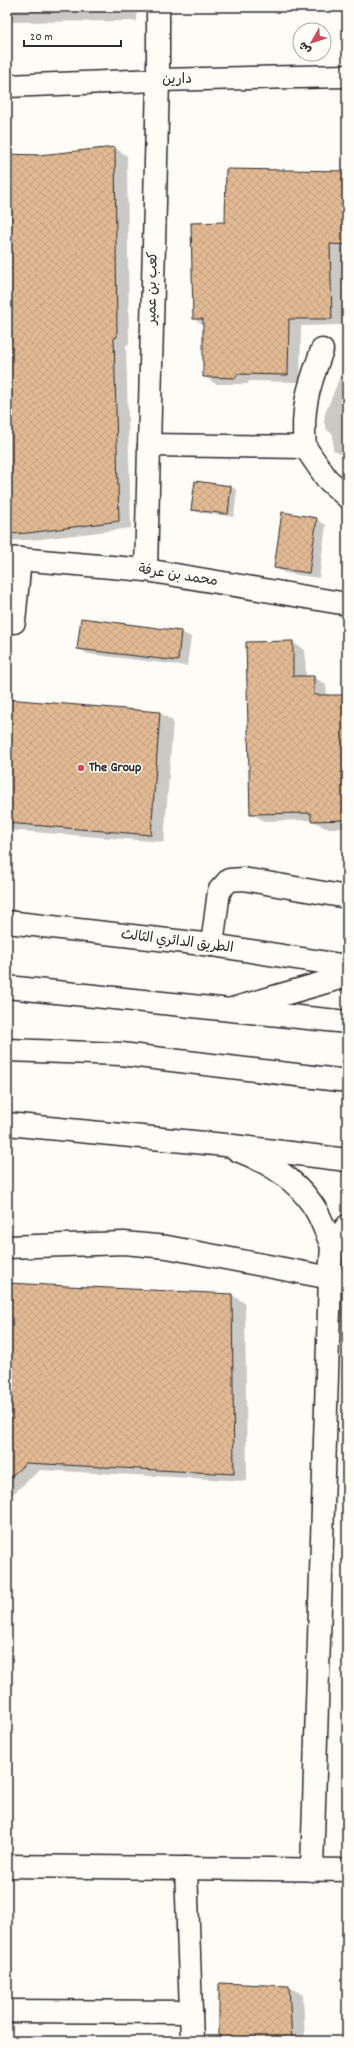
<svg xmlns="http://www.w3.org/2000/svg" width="354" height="2048" font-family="Dekko,'Playpen Sans Arabic',sans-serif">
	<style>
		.shadow { fill: #0003 }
		.building { fill: url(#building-cross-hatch); stroke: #2b2b2b }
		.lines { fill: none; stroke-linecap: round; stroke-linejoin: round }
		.minor-casing { stroke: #2b2b2b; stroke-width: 25 }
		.highway-casing { stroke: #2b2b2b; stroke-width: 25 }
		.minor { stroke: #fdfcf7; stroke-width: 22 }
		.highway { stroke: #fdfcf7; stroke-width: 22 }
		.poi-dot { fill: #d1495b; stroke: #fdfcf7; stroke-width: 1.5 }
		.labels { text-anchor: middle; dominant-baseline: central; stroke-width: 3; stroke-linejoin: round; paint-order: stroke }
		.street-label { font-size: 14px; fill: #2b2b2b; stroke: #fdfcf7 }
		.poi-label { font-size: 14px; font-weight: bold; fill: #2b2b2b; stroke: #fdfcf7; text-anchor: start }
	</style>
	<defs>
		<pattern id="building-cross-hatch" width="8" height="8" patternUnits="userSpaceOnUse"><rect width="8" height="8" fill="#e2ba93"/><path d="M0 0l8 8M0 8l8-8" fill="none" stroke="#c2a07f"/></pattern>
	</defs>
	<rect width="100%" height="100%" fill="#fdfcf7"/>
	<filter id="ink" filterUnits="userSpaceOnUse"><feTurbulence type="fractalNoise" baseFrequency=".025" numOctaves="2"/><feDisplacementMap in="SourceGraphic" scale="8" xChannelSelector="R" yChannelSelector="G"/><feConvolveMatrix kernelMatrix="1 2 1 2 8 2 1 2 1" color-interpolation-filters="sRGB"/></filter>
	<g filter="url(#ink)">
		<g class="shadow">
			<path d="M 7,7 L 137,7 L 137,21 L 7,22 Z"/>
			<path d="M 115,148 L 127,156 L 129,344 L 126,345 L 131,528 L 42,539 L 7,541 L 7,155 L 39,156 Z"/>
			<path d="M 347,171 L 347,262 L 343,262 L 344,325 L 301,326 L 300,382 L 249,381 L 248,384 L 216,384 L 204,376 L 204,325 L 194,319 L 226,223 Z"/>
			<path d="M 341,374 L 347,374 L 347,458 L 333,450 L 333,434 L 327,430 L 324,422 L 325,414 Z"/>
			<path d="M 196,482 L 231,487 L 237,490 L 234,517 L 198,512 L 192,509 Z"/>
			<path d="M 316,519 L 326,525 L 319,578 L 285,573 L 275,568 Z"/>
			<path d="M 181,632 L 191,637 L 187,666 L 88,654 L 78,648 Z"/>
			<path d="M 292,642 L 305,650 L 306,677 L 313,677 L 326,684 L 327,696 L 347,696 L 347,828 L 325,828 L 312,820 L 264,821 L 251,813 Z"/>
			<path d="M 7,700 L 160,713 L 173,721 L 164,842 L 7,830 Z"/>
			<path d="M 7,1284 L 232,1295 L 245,1303 L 247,1481 L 40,1470 L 7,1499 Z"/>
			<path d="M 345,1700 L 347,1700 L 347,1725 L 345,1724 Z"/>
			<path d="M 289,1987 L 303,1995 L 305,2041 L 220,2041 Z"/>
		</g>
		<g class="building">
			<path d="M 115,147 L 117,337 L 114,338 L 119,521 L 28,533 L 7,534 L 7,154 L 39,155 Z"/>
			<path d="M 226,169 L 347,171 L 347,245 L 330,244 L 332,319 L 289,319 L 288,375 L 237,374 L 236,378 L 203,377 L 203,319 L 193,319 L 191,223 L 225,222 Z"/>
			<path d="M 195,481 L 231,486 L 228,514 L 191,510 Z"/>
			<path d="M 282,512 L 317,518 L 309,573 L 274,568 Z"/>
			<path d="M 81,618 L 181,631 L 178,661 L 77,649 Z"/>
			<path d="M 293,641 L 293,676 L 314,676 L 314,695 L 347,695 L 347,820 L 311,821 L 311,813 L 250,814 L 246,642 Z"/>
			<path d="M 7,699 L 160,712 L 151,835 L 7,823 Z"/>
			<path d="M 7,1283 L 232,1294 L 234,1474 L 26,1463 L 7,1480 Z"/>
			<path d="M 219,1983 L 289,1986 L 292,2041 L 219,2041 Z"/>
		</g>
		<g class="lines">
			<defs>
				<g id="minor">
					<path d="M 7,86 L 158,80 L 347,76"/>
					<path d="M 149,445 L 305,447 L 327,479 L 347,497"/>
					<path d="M 305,447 C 301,407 309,386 322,350"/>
					<path d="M 7,558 L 146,570 L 347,604"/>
					<path d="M 146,570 L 158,80 L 158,7"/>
					<path d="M 14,622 L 20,559"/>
					<path d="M 7,922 L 212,945 L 347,966"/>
					<path d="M 212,945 L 219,891 L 229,880 L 243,879 L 347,897"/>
					<path d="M 232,1009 L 347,976"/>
					<path d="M 237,1150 C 269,1162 300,1182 317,1212 C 323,1223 327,1235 332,1246"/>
					<path d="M 7,1247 L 124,1243 L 167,1247 L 347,1281"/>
					<path d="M 7,1866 L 347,1870"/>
					<path d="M 186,1868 L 192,2041"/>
					<path d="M 312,1870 L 330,1276 L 332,1246 L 347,1226"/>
					<path d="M 7,2011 L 191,2012"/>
				</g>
				<g id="highway">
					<path d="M 7,987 L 347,1022"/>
					<path d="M 7,1050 L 121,1054 L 347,1081"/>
					<path d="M 7,1124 L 225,1145 L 347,1160"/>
				</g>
			</defs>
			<use href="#minor" class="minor-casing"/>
			<use href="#highway" class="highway-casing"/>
			<use href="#minor" class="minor"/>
			<use href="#highway" class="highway"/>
		</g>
	</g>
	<circle class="poi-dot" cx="81" cy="768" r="4"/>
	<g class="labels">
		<g class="street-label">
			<text transform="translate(177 80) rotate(-1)">دارين</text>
			<text transform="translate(153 288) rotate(-89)">كعب بن عمير</text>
			<text transform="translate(178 576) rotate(9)">محمد بن عرفة</text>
			<text transform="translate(177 942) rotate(7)">الطريق الدائري الثالث</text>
		</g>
		<g class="poi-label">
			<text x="89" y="768">The Group</text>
		</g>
	</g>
	<rect width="354" height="2048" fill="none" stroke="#fdfcf7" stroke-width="24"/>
	<rect x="12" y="12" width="330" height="2024" fill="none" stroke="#2b2b2b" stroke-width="1.5" filter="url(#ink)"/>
	<g transform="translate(312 42) rotate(231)"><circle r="19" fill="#fdfcf7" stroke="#a9a8a5"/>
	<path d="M0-3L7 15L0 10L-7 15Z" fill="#d1495b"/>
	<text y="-6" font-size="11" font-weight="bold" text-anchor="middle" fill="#2b2b2b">ش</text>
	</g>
	<path d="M24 40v6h97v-6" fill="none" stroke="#2b2b2b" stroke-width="2"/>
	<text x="30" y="40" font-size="12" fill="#2b2b2b" stroke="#fdfcf7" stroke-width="3" paint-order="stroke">20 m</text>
</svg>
